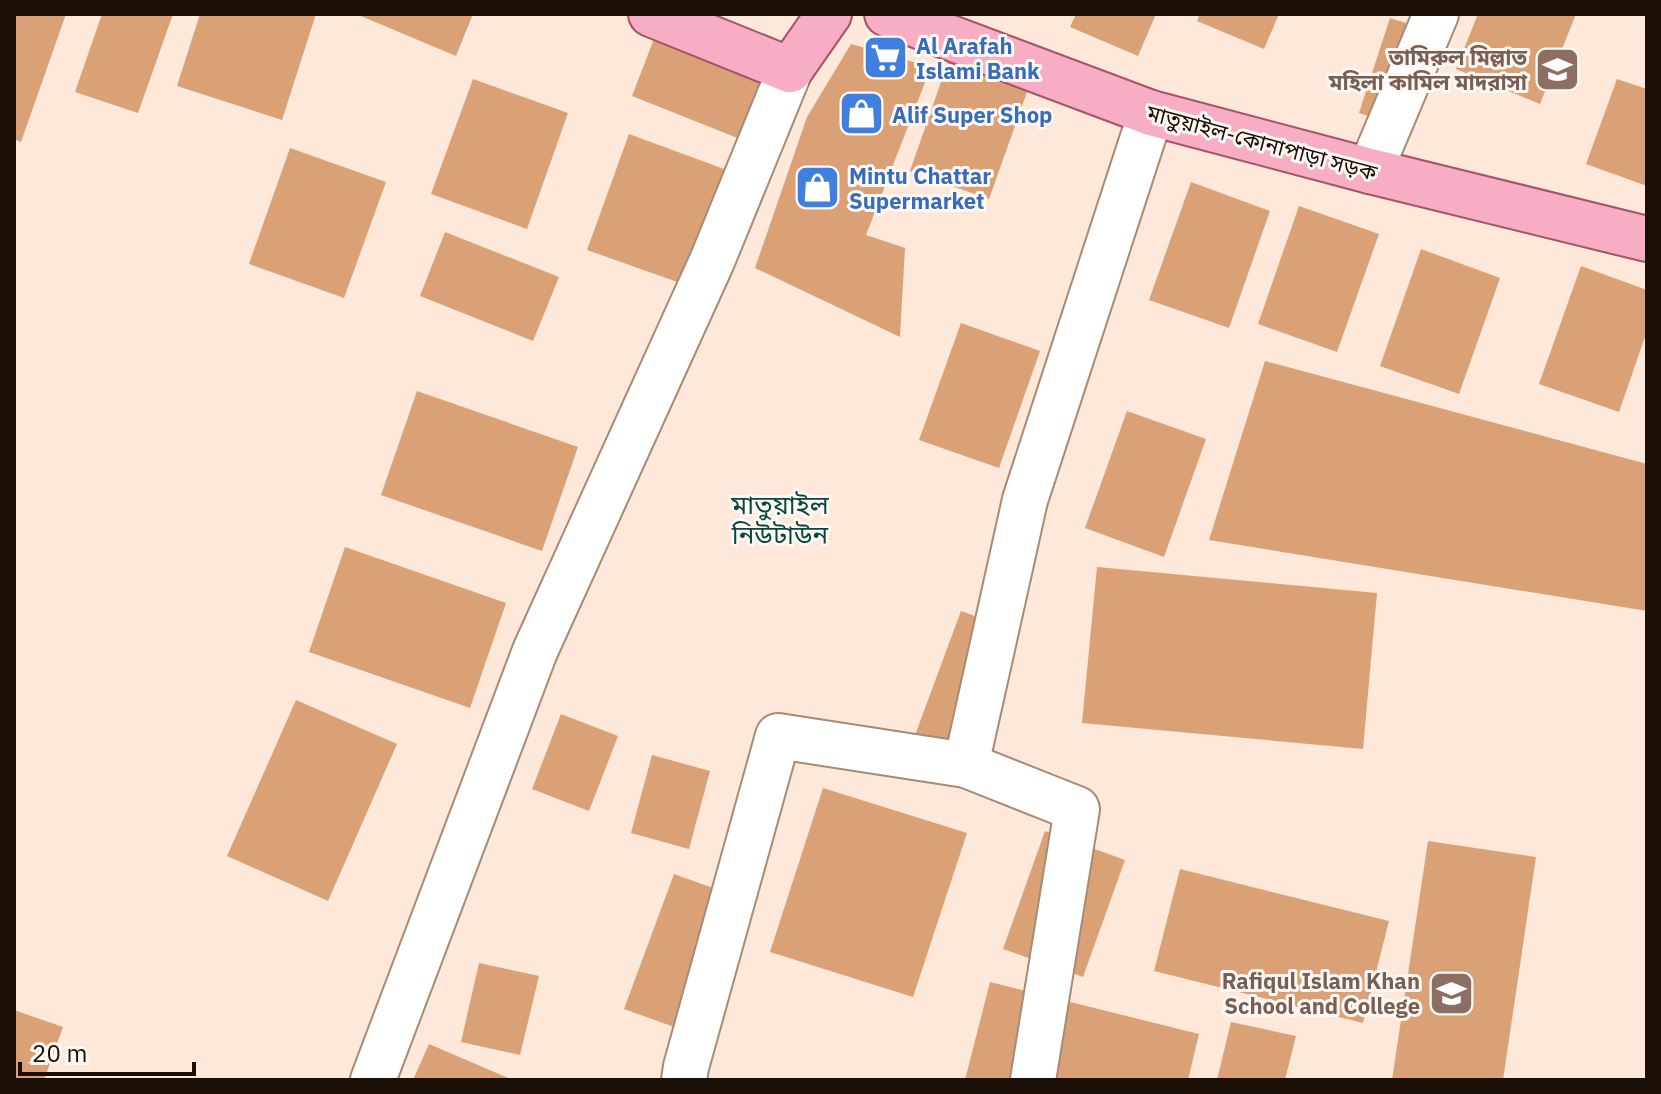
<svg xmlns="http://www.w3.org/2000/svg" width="1661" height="1094" font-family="'IBM Plex Sans','Noto Sans Bengali',sans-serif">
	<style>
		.building { fill: #dba176 }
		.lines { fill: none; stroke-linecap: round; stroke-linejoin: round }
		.minor-casing { stroke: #a98a74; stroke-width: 48 }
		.major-casing { stroke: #a75268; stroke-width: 48 }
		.minor { stroke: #fff; stroke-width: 44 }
		.major { stroke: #f7adc4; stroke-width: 44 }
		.labels { text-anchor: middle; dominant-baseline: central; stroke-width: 6; stroke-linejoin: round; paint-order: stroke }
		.shop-label { font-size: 22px; font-weight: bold; fill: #366cbe; stroke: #fff8f3; text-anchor: start }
		.education-label { font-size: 22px; font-weight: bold; fill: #785e54; stroke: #fff8f3; text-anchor: end }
		.street-label { font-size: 22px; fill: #1b1007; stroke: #fff8f3 }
		.quarter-label { font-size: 26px; fill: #074741; stroke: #fff8f3 }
	</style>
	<rect width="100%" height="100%" fill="#fde8d9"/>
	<g class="building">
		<path d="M 14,14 L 66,14 L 21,142 L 14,139 Z"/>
		<path d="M 102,14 L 173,14 L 138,113 L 75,92 Z"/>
		<path d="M 200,14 L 316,14 L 282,120 L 177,86 Z"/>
		<path d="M 356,14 L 473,14 L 456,56 Z"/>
		<path d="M 1076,14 L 1156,14 L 1138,56 L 1070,27 Z"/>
		<path d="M 1200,14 L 1279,14 L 1264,49 L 1197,21 Z"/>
		<path d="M 1478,14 L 1576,14 L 1540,104 L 1456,69 Z"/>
		<path d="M 1390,18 L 1425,29 L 1393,124 L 1359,113 Z"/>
		<path d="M 657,31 L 771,76 L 745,141 L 632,96 Z"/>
		<path d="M 851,44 L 931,67 L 866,235 L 905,248 L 900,337 L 755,268 L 807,117 Z"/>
		<path d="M 951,53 L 1031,81 L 989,199 L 910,171 Z"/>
		<path d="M 473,79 L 568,113 L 527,229 L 431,194 Z"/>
		<path d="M 1617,79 L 1647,89 L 1647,186 L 1586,164 Z"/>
		<path d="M 629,134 L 724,169 L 683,284 L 587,250 Z"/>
		<path d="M 290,148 L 386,182 L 344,298 L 249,264 Z"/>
		<path d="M 1191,182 L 1270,211 L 1229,328 L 1149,300 Z"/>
		<path d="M 1299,206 L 1379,234 L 1337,352 L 1258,324 Z"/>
		<path d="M 445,232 L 559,277 L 533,341 L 420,296 Z"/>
		<path d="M 1421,249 L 1500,278 L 1459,394 L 1380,366 Z"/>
		<path d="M 1581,266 L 1647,290 L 1647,331 L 1619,412 L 1539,384 Z"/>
		<path d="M 961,323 L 1040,351 L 999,468 L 919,440 Z"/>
		<path d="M 1265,361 L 1647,464 L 1647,611 L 1209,540 Z"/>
		<path d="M 417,391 L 578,447 L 542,551 L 381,495 Z"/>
		<path d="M 1127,411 L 1206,439 L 1164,557 L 1085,528 Z"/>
		<path d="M 345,547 L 506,603 L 470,708 L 309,652 Z"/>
		<path d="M 1097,567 L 1377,593 L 1363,749 L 1082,723 Z"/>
		<path d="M 961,611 L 1013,630 L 964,766 L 911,746 Z"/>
		<path d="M 296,700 L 397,744 L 328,901 L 227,856 Z"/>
		<path d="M 561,714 L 618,736 L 589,811 L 532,789 Z"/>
		<path d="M 652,755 L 710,771 L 689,849 L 631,833 Z"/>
		<path d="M 823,788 L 967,833 L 913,997 L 770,952 Z"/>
		<path d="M 1045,831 L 1125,860 L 1083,977 L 1003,949 Z"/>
		<path d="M 1428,841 L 1536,857 L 1503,1080 L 1392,1080 Z"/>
		<path d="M 1180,869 L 1389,921 L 1363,1023 L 1154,971 Z"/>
		<path d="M 674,874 L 727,893 L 677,1028 L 624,1009 Z"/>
		<path d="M 479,963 L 539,976 L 520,1055 L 461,1042 Z"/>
		<path d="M 990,982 L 1199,1034 L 1188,1080 L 965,1080 Z"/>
		<path d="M 14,1010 L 63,1027 L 44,1080 L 14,1080 Z"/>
		<path d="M 1231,1022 L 1296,1036 L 1285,1080 L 1217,1080 Z"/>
		<path d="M 429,1044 L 513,1080 L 413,1080 Z"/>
	</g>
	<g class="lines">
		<defs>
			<g id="minor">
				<path d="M 1370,171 L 1436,14"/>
				<path d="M 966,765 L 1077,809 L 1033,1080"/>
				<path d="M 373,1080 L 535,651 L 712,261 L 790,70"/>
				<path d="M 684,1080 L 686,1067 L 778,736 L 966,765 L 1025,500 L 1151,113"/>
			</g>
			<g id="major">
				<path d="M 651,14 L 790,70 L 829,14"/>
				<path d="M 887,14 L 1151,113 L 1370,171 L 1647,239"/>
			</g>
		</defs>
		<use href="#minor" class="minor-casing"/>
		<use href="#major" class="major-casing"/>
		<use href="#minor" class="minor"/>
		<use href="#major" class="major"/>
	</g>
	<defs>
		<symbol id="supermarket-square" viewBox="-11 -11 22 22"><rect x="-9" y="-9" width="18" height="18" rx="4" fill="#3f7fe0" stroke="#fff8f3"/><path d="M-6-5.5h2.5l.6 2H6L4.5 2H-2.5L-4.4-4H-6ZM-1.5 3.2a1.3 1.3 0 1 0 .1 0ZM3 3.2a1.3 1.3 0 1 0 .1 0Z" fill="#fff"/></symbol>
		<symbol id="university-square" viewBox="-11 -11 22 22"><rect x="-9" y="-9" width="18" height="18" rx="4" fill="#8d6e63" stroke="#fff8f3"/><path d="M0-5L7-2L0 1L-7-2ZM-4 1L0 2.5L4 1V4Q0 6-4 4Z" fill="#fff"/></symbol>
		<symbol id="shop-square" viewBox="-11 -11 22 22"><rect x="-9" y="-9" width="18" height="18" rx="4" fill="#3f7fe0" stroke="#fff8f3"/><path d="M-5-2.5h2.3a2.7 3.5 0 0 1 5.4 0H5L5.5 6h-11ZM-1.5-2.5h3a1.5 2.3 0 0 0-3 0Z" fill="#fff"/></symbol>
		<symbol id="school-square" viewBox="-11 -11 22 22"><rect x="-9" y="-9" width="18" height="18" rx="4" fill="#8d6e63" stroke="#fff8f3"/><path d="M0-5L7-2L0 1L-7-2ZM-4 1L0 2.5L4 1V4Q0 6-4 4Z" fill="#fff"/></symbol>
	</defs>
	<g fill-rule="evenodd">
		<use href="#supermarket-square" x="860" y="32" width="51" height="51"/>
		<use href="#university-square" x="1532" y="44" width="51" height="51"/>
		<use href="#shop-square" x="836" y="88" width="51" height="51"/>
		<use href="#shop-square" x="792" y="162" width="51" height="51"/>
		<use href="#school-square" x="1426" y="968" width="51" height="51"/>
	</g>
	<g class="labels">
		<g class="shop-label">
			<text x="916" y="45">Al Arafah<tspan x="916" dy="25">Islami Bank</tspan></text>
			<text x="892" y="114">Alif Super Shop</text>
			<text x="849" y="175">Mintu Chattar<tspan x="849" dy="25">Supermarket</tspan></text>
		</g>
		<g class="education-label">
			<text x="1527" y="56">তামিরুল মিল্লাত<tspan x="1527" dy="25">মহিলা কামিল মাদরাসা</tspan></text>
			<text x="1420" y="980">Rafiqul Islam Khan<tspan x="1420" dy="25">School and College</tspan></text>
		</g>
		<g class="street-label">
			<text transform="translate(1262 142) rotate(15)">মাতুয়াইল-কোনাপাড়া সড়ক</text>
		</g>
		<g class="quarter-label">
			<text x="780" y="504">মাতুয়াইল<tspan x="780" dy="30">নিউটাউন</tspan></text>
		</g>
	</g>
	<rect width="1661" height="1094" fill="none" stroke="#1b1007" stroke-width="32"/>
	<path d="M20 1062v12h174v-12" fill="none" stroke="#1b1007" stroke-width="4"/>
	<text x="32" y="1062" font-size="24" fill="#1b1007" stroke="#fff8f3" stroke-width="6" paint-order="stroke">20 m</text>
</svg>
